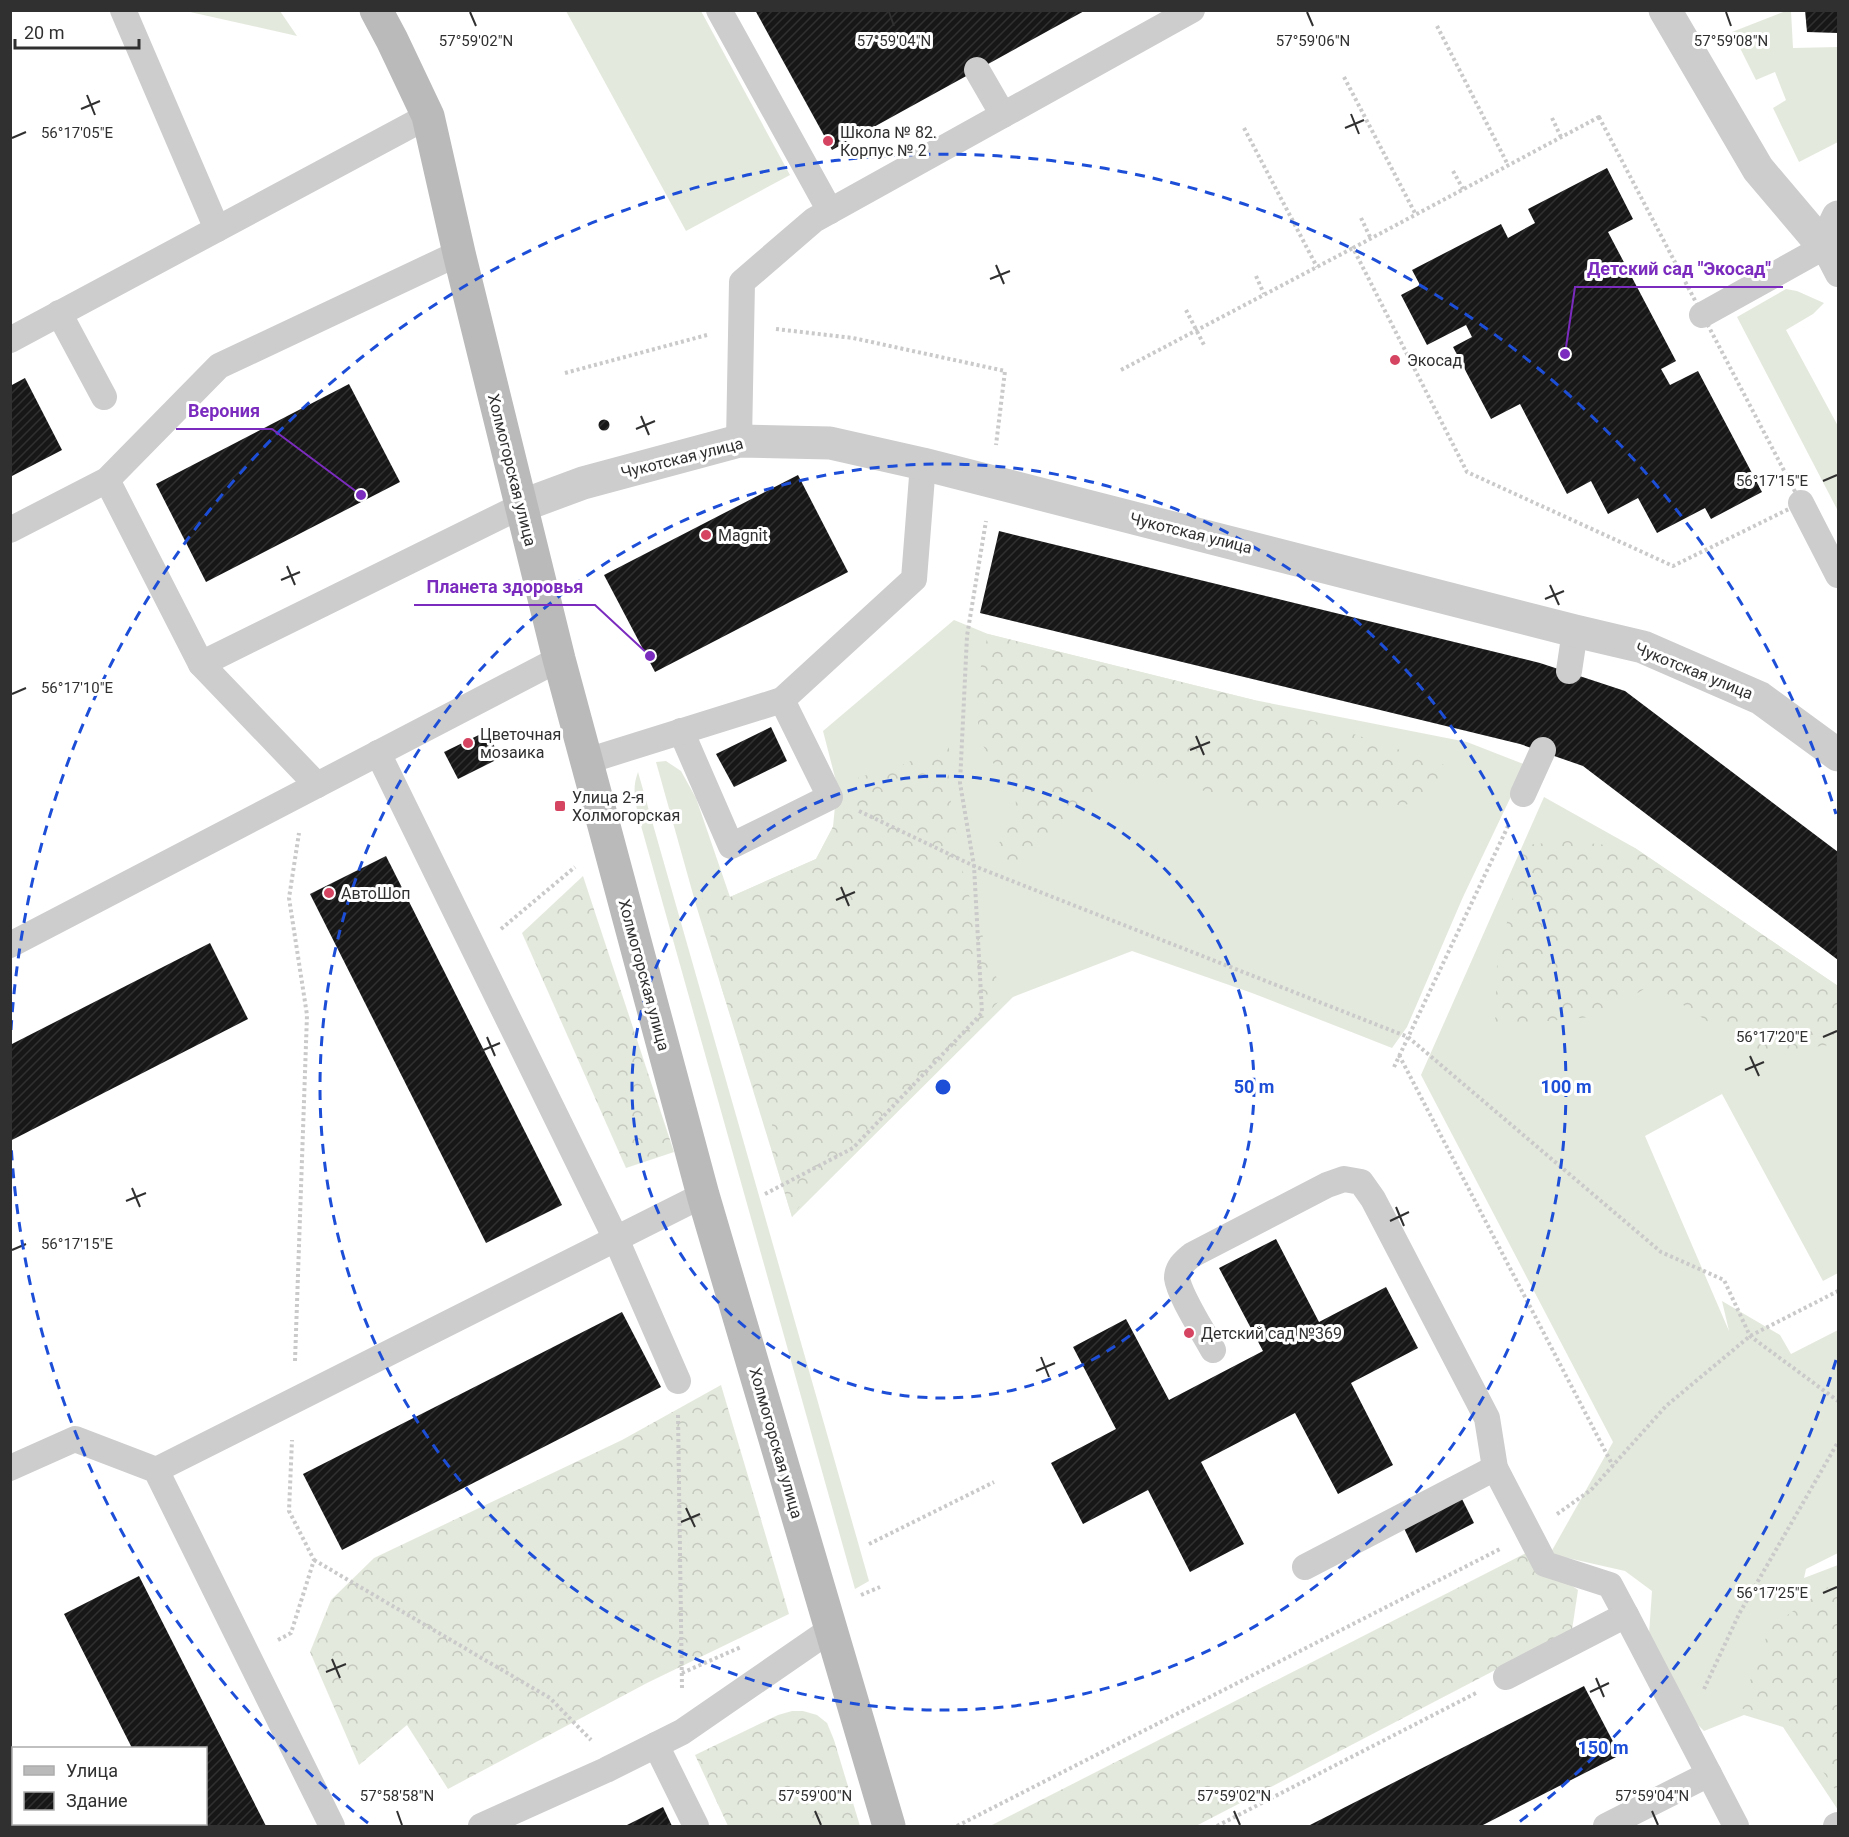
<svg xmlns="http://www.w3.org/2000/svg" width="1849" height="1837" font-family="Roboto,sans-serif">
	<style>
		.grass { fill: #e4e9dd }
		.forest { fill: url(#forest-crowns) }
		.building { fill: url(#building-hatch) }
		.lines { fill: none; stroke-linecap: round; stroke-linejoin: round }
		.path { stroke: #cacaca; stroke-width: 4; stroke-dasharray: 3 3; stroke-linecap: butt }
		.service { stroke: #cdcdcd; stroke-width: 26 }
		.minor { stroke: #cdcdcd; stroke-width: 33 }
		.secondary { stroke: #bababa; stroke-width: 33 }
		.ticks { fill: none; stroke: #303030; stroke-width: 2 }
		.ring { fill: none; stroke: #1d4ed8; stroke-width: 3; stroke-dasharray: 10 8 }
		.poi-dot { fill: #d54461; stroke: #fff; stroke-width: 2 }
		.labels { text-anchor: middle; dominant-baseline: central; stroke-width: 6; stroke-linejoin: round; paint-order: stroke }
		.poi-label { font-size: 16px; fill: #303030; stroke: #fff; text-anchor: start }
		.street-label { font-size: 16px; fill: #303030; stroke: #fff }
		.ticks-label { font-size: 15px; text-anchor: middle; fill: #303030; stroke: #fff; stroke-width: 6; stroke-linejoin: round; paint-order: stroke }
		.centre { fill: #1d4ed8; stroke: #fff; stroke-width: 3 }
		.ring-label { font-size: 18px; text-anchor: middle; font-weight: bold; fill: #1d4ed8; stroke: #fff; stroke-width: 6; stroke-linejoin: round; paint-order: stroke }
		.leader { fill: none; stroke: #7b2cbf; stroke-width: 2 }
		.callout-dot { fill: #7b2cbf; stroke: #fff; stroke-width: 2 }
		.callout-label { font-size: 18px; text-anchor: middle; font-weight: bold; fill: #7b2cbf; stroke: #fff; stroke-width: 6; stroke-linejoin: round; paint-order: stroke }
	</style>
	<defs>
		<pattern id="forest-crowns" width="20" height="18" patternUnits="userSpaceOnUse" patternTransform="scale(1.5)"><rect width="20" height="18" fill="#e4e9dd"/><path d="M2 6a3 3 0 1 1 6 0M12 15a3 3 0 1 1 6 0" fill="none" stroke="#c4c8be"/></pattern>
		<pattern id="building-hatch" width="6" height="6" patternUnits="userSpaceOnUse" patternTransform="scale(1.5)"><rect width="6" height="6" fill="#171717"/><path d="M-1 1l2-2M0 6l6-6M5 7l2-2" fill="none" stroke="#303030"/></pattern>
	</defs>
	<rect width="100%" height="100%" fill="#fff"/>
	<g class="grass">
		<path d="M 190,11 L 280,11 L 297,36 L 190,12 Z"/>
		<path d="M 566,11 L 701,11 L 790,175 L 686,231 Z"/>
		<path d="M 1786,11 L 1791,11 L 1793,48 L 1838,47 L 1838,142 L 1799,162 L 1773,108 L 1786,100 L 1775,72 L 1756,80 L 1732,32 Z"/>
		<path d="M 1786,289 L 1797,291 L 1824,303 L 1813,314 L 1786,330 L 1838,426 L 1838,511 L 1737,317 Z"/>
		<path d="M 954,620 L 988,634 L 1254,700 L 1467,742 L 1526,765 L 1463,897 L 1407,1027 L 1392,1048 L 1252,993 L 1132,951 L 1013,997 L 792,1217 L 696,905 L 656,762 L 666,761 L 681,771 L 696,798 L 730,897 L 816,859 L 833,827 L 837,785 L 823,731 Z"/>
		<path d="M 638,772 L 869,1581 L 855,1589 L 638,815 C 635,799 632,788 638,772 Z"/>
		<path d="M 1544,797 L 1635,848 L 1838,986 L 1838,1273 L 1823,1281 L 1722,1094 L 1645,1136 L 1729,1331 L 1722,1301 L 1780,1335 L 1791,1354 L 1838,1330 L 1838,1553 L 1806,1569 L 1804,1578 L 1838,1565 L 1838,1810 L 1783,1727 L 1744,1715 L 1704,1731 L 1685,1712 L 1649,1634 L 1652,1591 L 1625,1571 L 1550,1554 L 1613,1442 L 1421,1075 Z"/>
	</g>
	<g class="forest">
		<path d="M 988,634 L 1254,700 L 1450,767 L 1414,804 L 1263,812 L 1165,777 L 1114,783 L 1072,812 L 1025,865 L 994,856 L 1016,802 L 981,742 L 974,698 Z"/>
		<path d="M 949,743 L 949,791 L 965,883 L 1003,997 L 847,1160 L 801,1204 L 792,1217 L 771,1147 L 773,1107 L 757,1099 L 721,986 L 700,886 L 730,897 L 816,859 L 859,777 L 896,768 Z"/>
		<path d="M 1568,841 L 1635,848 L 1838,986 L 1838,1044 L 1756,1054 L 1652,984 L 1601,1016 L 1495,1026 L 1497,965 L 1525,845 Z"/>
		<path d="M 583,876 L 674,1152 L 626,1168 L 522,933 Z"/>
		<path d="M 721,1385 L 789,1614 L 647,1683 L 448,1789 L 407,1725 L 359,1765 L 310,1652 L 331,1600 L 374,1558 L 622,1440 Z"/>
		<path d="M 1526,1553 L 1578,1590 L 1572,1630 L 1196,1826 L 990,1826 Z"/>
		<path d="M 1838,1580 L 1838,1794 L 1788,1719 L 1740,1708 L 1770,1627 Z"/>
		<path d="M 792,1711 L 803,1711 L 817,1715 L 827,1723 L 834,1740 L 860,1826 L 728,1826 L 695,1755 L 778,1715 Z"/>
	</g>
	<g class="building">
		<path d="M 755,10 L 1086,10 L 832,150 Z"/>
		<path d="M 1805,10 L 1838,10 L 1838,33 L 1807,32 Z"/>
		<path d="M 1607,168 L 1633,219 L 1608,232 L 1676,361 L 1661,369 L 1670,385 L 1698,371 L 1762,492 L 1711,519 L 1705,508 L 1657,533 L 1638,498 L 1608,514 L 1591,481 L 1567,494 L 1520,404 L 1491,419 L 1453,347 L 1472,337 L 1466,325 L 1427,345 L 1401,295 L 1420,285 L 1412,270 L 1501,224 L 1508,238 L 1535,223 L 1528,209 Z"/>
		<path d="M 25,378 L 62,450 L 10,477 L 10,386 Z"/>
		<path d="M 349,384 L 400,482 L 206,582 L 156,484 Z"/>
		<circle cx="604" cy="425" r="5.5"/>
		<path d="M 798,475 L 848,572 L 655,672 L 604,575 Z"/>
		<path d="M 999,531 L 1540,663 L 1625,691 L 1838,852 L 1838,960 L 1583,766 L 1520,744 L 980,613 Z"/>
		<path d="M 771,727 L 787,761 L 734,787 L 716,754 Z"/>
		<path d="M 487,731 L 500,758 L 458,779 L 444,752 Z"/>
		<path d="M 386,856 L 562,1205 L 486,1243 L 310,894 Z"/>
		<path d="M 210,943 L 248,1019 L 10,1141 L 10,1045 Z"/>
		<path d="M 1276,1239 L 1319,1322 L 1386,1287 L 1418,1348 L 1351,1383 L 1393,1465 L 1338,1494 L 1295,1413 L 1201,1462 L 1244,1544 L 1190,1572 L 1148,1490 L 1083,1524 L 1051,1463 L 1116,1429 L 1073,1347 L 1126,1319 L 1169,1400 L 1263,1351 L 1219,1268 Z"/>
		<path d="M 622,1312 L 661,1387 L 342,1550 L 303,1474 Z"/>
		<path d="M 1459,1493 L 1474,1523 L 1416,1553 L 1401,1522 Z"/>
		<path d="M 139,1576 L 266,1826 L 171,1826 L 169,1824 L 206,1824 L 206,1748 L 132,1748 L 64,1614 Z"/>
		<path d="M 1584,1686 L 1620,1755 L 1481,1826 L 1308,1826 Z"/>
		<path d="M 663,1807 L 672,1826 L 625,1826 Z"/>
	</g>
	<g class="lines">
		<g class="path">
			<path d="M 1437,26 L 1508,165"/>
			<path d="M 1344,77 L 1416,215"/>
			<path d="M 1599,117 L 1801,503 L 1673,566 L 1467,472 L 1353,248 Z"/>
			<path d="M 1552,118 L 1561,137"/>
			<path d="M 1244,128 L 1317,267"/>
			<path d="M 1453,171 L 1463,189"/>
			<path d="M 1361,218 L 1371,239"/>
			<path d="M 1256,276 L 1264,294"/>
			<path d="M 1186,310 L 1205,347"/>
			<path d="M 776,329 L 853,338 L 1005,371 L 996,445"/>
			<path d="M 1121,370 L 1353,248"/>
			<path d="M 565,373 L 707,335"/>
			<path d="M 859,811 L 974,866 L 1408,1037 L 1661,1252 L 1724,1280 L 1750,1336 L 1838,1401"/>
			<path d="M 501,929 L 575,867"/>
			<path d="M 1399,1055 L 1613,1466"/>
			<path d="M 1394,1067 L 1509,824"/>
			<path d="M 765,1194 L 853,1148 L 982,1013 L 974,866 L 960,783 L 967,636 L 986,521"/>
			<path d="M 295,1361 L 307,1015 L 289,898 L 299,833"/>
			<path d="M 678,1415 L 682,1689"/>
			<path d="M 1557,1514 L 1591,1490 L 1666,1406 L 1750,1336 L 1838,1291"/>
			<path d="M 869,1544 L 994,1482"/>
			<path d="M 314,1560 L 550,1698 L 591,1740"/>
			<path d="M 861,1595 L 880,1587"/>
			<path d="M 278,1640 L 291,1633 L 314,1560 L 289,1511 L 292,1440"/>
			<path d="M 682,1673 L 741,1647"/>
			<path d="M 1704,1689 L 1739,1614 L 1838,1442"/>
			<path d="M 957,1826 L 1500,1549"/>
			<path d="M 1217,1826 L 1478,1692"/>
		</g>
		<g class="service">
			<path d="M 123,10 L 217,229"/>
			<path d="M 719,10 L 830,211"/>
			<path d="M 977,70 L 1003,115"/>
			<path d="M 59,313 L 104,397"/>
			<path d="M 1702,315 L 1824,247 L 1838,274"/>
			<path d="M 10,340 L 428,116"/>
			<path d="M 739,441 L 742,282 L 814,220 L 1192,10"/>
			<path d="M 107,480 L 201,664 L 317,785"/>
			<path d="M 1801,503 L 1838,575"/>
			<path d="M 10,530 L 107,480 L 219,366 L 459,253"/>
			<path d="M 201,664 L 521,506"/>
			<path d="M 1569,671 L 1575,631"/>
			<path d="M 681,731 L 731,846 L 830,797 L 782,700"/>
			<path d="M 378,753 L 616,1239 L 678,1381"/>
			<path d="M 587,761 L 782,700 L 914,579 L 923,464"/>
			<path d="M 1523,794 L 1543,750"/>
			<path d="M 10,945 L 559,659"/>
			<path d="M 1213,1350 C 1204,1333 1179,1295 1177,1278 C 1177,1267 1185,1261 1192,1255 L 1327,1185 L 1344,1179 L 1361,1182 L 1373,1199 L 1487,1418 L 1495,1468 L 1545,1564 L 1610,1585 L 1626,1615"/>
			<path d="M 10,1468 L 75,1439 L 156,1470 L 332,1826"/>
			<path d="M 156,1470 L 703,1195"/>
			<path d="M 1305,1567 L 1495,1468"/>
			<path d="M 1506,1677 L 1626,1615 L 1709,1774 L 1606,1826"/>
			<path d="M 656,1745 L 696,1826"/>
			<path d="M 1709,1774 L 1736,1826"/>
			<path d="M 481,1826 L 606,1770 L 682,1732 L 830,1630"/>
			<path d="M 1836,1826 L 1838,1825"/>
		</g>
		<g class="minor">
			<path d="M 1665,10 L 1758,169 L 1824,247 L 1838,217"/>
			<path d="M 521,506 L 583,483 L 739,441 L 830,443 L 923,464 L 1575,631 L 1643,647 L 1760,698 L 1838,755"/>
		</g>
		<path class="secondary" d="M 376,10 L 392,40 L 428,116 L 459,253 L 559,659 L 596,796 L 703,1195 L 889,1826"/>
	</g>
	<path class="ticks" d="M 470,12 L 476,26M 889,12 L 894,26M 1307,12 L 1313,26M 1726,12 L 1731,26M 87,95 L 95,115M 81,109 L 100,101M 1351,114 L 1359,134M 1345,128 L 1364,120M 12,138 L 26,132M 996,265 L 1004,284M 990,279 L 1010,271M 641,416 L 649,435M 636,429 L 655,421M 1823,481 L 1837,475M 287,566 L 295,585M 281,580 L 300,572M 1550,585 L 1559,605M 1545,599 L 1564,591M 12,694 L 26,688M 1196,736 L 1204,755M 1190,750 L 1210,742M 841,887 L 849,906M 836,900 L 855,892M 487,1037 L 495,1056M 1823,1037 L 1837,1031M 481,1051 L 500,1043M 1750,1056 L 1759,1076M 1745,1070 L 1764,1062M 132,1188 L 140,1207M 126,1201 L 146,1193M 1396,1207 L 1404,1226M 1390,1221 L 1409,1212M 12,1250 L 26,1244M 1041,1357 L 1049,1377M 1036,1371 L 1055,1363M 686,1508 L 695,1527M 681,1522 L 700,1514M 1823,1593 L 1837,1587M 332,1659 L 340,1678M 326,1672 L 346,1664M 1596,1678 L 1604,1697M 1590,1692 L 1609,1683M 397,1811 L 402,1825M 815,1811 L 821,1825M 1234,1811 L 1240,1825M 1652,1811 L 1658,1825"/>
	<g class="ring">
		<circle cx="943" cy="1087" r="311"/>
		<circle cx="943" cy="1087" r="623"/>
		<path d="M1836 1360A934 934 0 0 1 1518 1823M368 1823A934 934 0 0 1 11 1144M11 1030A934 934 0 0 1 1836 814"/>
	</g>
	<g class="poi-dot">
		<circle cx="828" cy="141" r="6"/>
		<circle cx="1395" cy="360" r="6"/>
		<circle cx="706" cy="535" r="6"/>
		<circle cx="468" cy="743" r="6"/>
		<rect x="554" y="800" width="12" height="12" rx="3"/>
		<circle cx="329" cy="893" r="6"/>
		<circle cx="1189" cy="1333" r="6"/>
	</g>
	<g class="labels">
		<g class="poi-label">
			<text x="840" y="132">Школа № 82.<tspan x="840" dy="18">Корпус № 2</tspan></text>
			<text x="1407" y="360">Экосад</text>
			<text x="718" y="535">Magnit</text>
			<text x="480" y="734">Цветочная<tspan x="480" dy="18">мозаика</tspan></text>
			<text x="572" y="797">Улица 2-я<tspan x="572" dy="18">Холмогорская</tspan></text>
			<text x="341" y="893">АвтоШоп</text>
			<text x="1201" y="1333">Детский сад №369</text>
		</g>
		<g class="street-label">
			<text transform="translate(682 458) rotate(-14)">Чукотская улица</text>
			<text transform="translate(512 470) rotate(76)">Холмогорская улица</text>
			<text transform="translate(1191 533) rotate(14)">Чукотская улица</text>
			<text transform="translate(1694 671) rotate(22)">Чукотская улица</text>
			<text transform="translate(644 975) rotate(75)">Холмогорская улица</text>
			<text transform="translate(776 1443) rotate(74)">Холмогорская улица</text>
		</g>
	</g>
	<g class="ticks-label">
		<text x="476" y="46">57°59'02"N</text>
		<text x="894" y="46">57°59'04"N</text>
		<text x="1313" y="46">57°59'06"N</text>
		<text x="1731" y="46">57°59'08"N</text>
		<text x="77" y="138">56°17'05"E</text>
		<text x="1772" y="486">56°17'15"E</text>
		<text x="77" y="693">56°17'10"E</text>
		<text x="1772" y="1042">56°17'20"E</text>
		<text x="77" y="1249">56°17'15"E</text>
		<text x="1772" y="1598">56°17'25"E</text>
		<text x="397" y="1801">57°58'58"N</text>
		<text x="815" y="1801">57°59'00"N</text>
		<text x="1234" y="1801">57°59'02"N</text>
		<text x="1652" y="1801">57°59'04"N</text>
	</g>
	<circle cx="943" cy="1087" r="9" class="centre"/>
	<g class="ring-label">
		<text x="1254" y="1093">50 m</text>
		<text x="1566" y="1093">100 m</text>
		<text x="1603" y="1754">150 m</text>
	</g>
	<path class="leader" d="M1565 354L1575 287H1783M361 495L272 429H176M650 656L595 605H414"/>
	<g class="callout-dot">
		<circle cx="1565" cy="354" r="6"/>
		<circle cx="361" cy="495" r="6"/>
		<circle cx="650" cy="656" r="6"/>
	</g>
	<g class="callout-label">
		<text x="1679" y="275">Детский сад "Экосад"</text>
		<text x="224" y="417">Верония</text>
		<text x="505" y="593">Планета здоровья</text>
	</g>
	<rect width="1849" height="1837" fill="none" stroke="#303030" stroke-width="24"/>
	<rect x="12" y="1747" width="195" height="78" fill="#ffffff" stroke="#acacac" stroke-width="1.5"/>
	<rect x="24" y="1766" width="30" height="9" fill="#bababa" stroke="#acacac" stroke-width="1.5"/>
	<text x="66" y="1777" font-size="18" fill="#303030">Улица</text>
	<rect x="24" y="1792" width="30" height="18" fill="url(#building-hatch)" stroke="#acacac" stroke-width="1.5"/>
	<text x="66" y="1807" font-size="18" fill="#303030">Здание</text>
	<path d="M15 39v9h124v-9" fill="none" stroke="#303030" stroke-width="3"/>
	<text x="24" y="39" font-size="18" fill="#303030" stroke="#ffffff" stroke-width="4.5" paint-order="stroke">20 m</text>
</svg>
